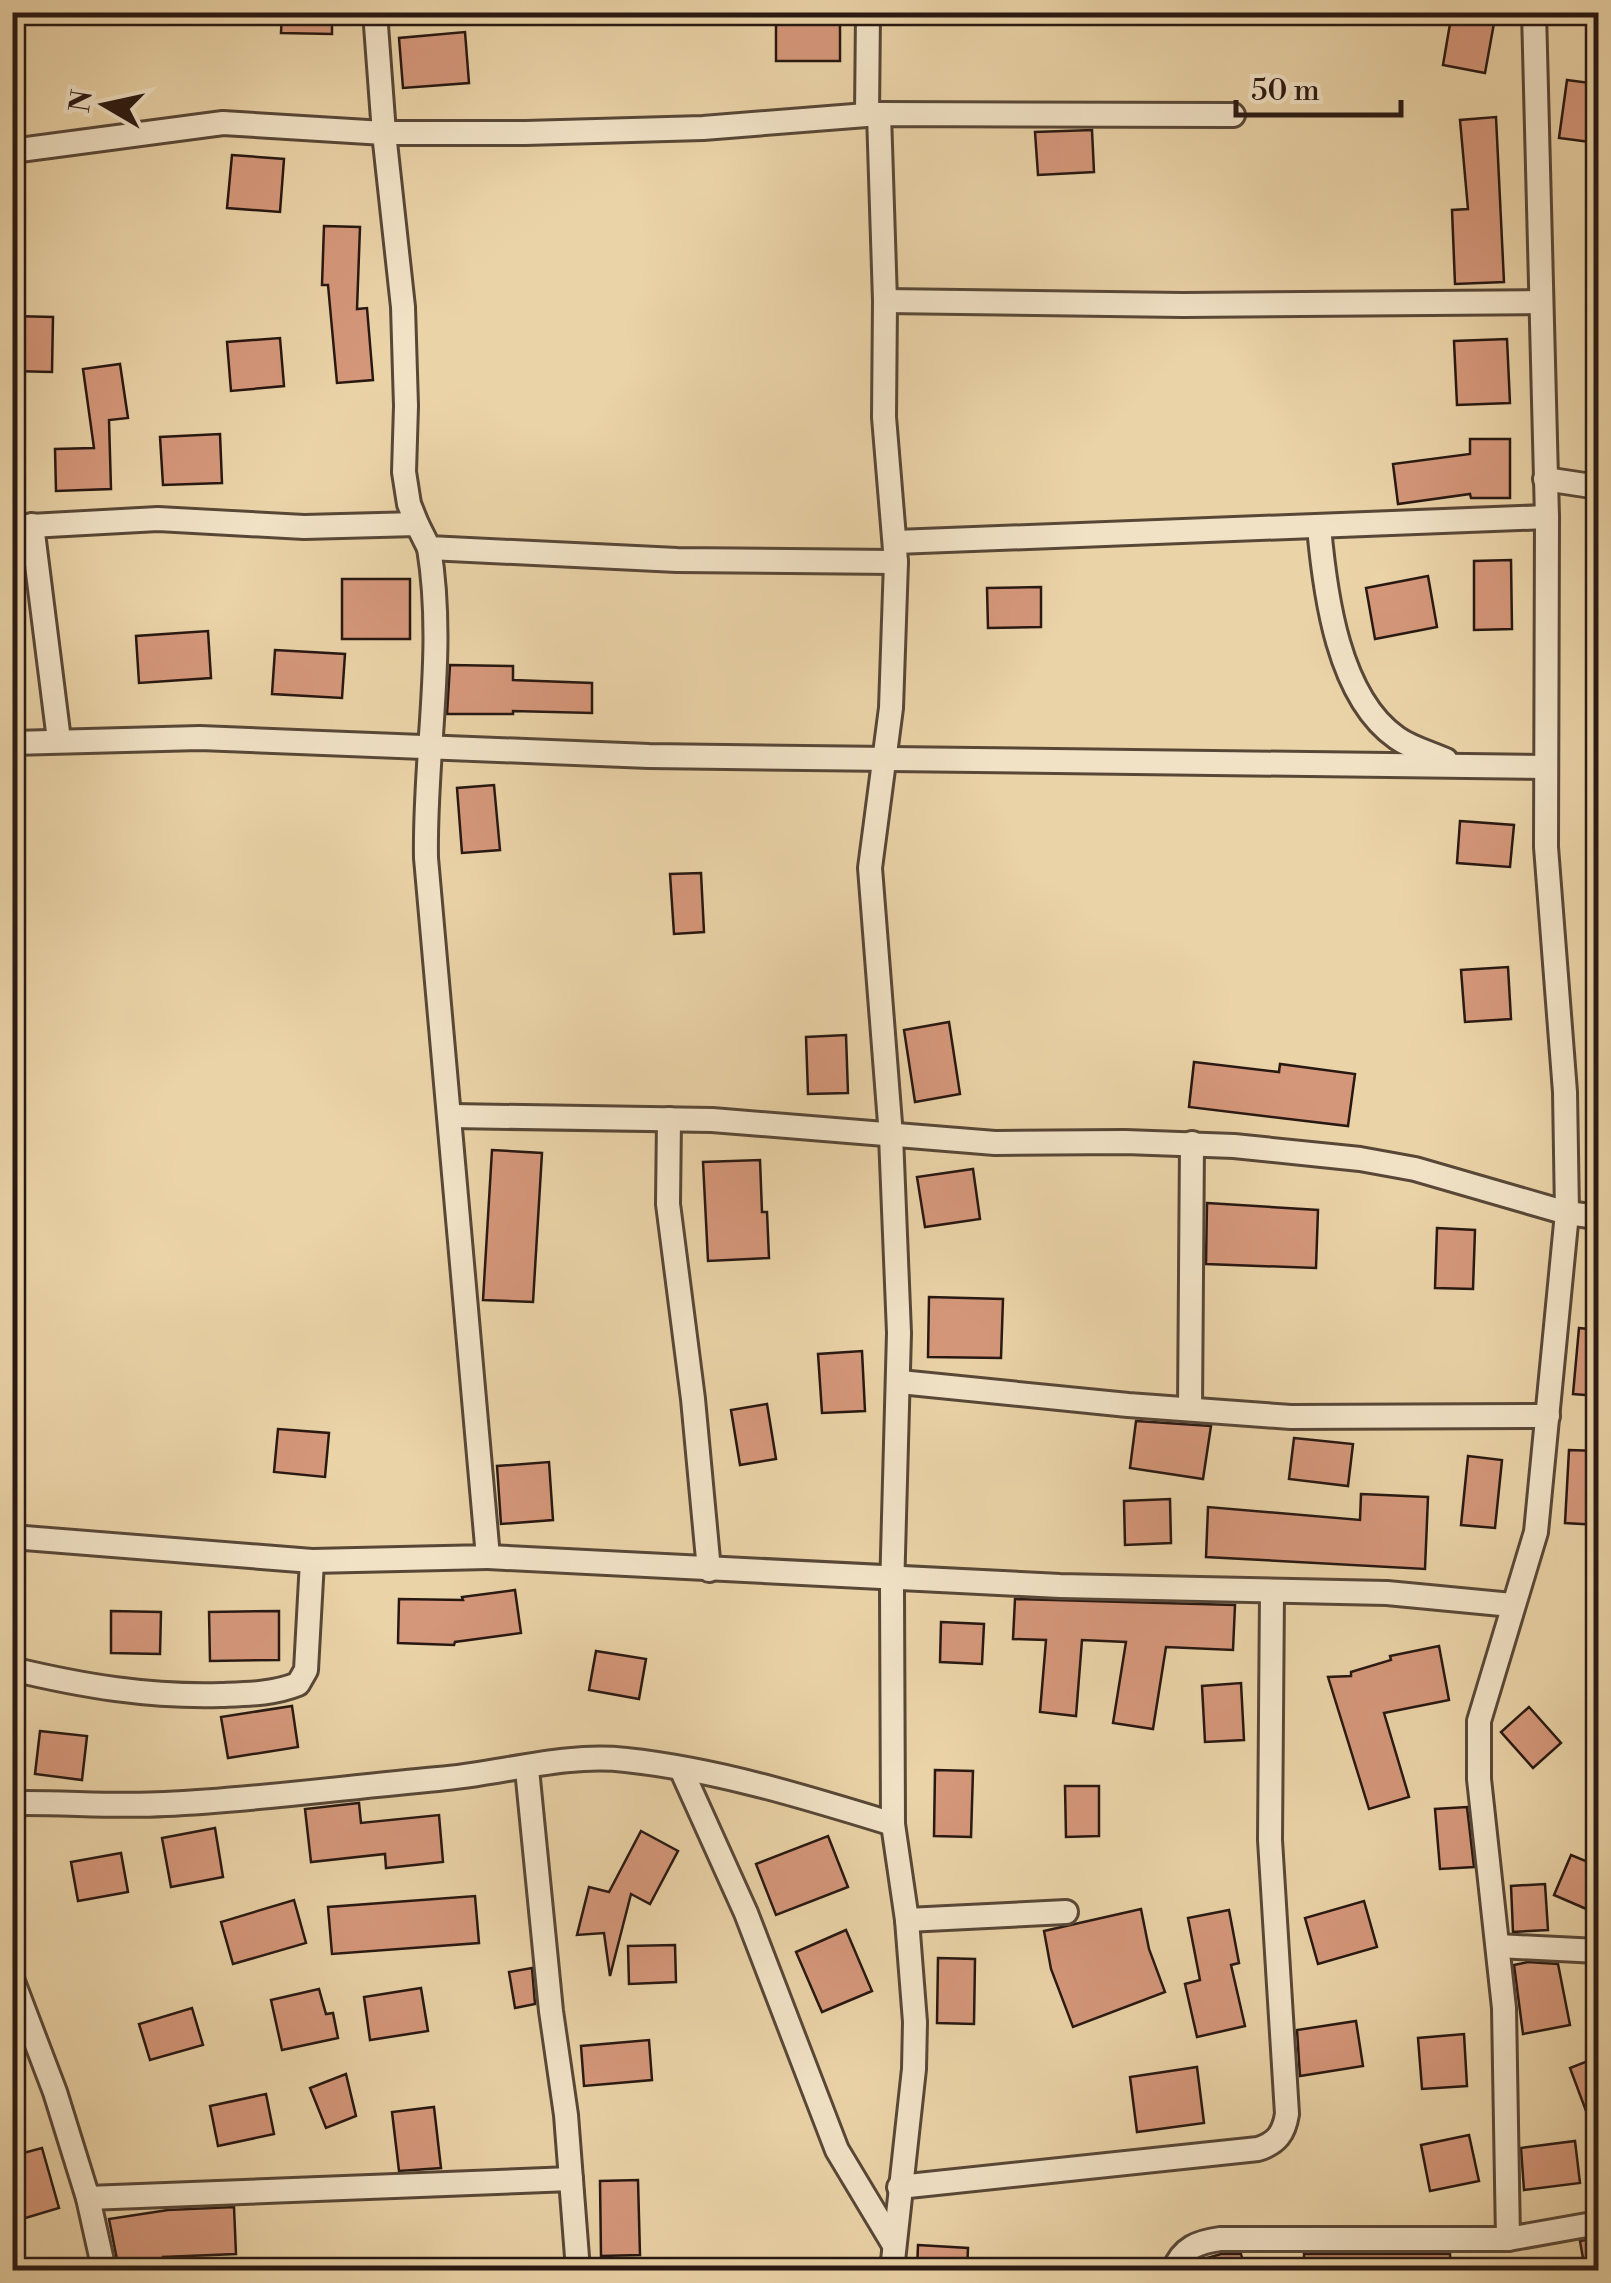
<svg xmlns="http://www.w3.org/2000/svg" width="1611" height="2283" font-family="'Libre Bodoni',serif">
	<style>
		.building { fill: #d5977a; stroke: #281812; stroke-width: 2.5 }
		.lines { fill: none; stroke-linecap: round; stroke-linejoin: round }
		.street-casing { stroke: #584737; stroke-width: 28 }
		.street { stroke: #f1e2c6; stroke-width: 22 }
	</style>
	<rect width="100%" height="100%" fill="#ead3a7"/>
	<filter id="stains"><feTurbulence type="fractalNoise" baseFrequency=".002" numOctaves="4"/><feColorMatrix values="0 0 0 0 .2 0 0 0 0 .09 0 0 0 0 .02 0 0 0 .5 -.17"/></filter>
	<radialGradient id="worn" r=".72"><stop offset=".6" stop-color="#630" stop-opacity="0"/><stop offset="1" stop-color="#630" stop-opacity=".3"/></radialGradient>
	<g class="building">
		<path d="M 282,12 L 332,12 L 332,34 L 281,33 Z"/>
		<rect x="776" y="12" width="64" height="49"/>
		<path d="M 1452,12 L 1496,12 L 1485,73 L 1443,65 Z"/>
		<path d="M 465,32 L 469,83 L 403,88 L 399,38 Z"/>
		<path d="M 1567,80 L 1598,84 L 1598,143 L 1559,138 Z"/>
		<path d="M 1496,117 L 1504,282 L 1455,284 L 1452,210 L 1468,209 L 1460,120 Z"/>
		<path d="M 1092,130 L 1094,172 L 1038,175 L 1035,132 Z"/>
		<path d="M 232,155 L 284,159 L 280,212 L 227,208 Z"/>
		<path d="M 324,226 L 360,227 L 357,309 L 367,308 L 373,380 L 337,383 L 328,285 L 322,285 Z"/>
		<path d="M 12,316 L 53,317 L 52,372 L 12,371 Z"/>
		<path d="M 280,338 L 284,386 L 231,391 L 227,342 Z"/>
		<path d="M 1507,339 L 1510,403 L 1457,405 L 1454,341 Z"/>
		<path d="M 120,364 L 128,418 L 109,420 L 111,489 L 56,491 L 55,449 L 94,448 L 83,369 Z"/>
		<path d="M 220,434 L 222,483 L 163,485 L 160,437 Z"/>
		<path d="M 1470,439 L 1510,439 L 1510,498 L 1471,498 L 1470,494 L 1398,504 L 1393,464 L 1470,454 Z"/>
		<path d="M 1511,560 L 1512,629 L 1474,630 L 1474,561 Z"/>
		<path d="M 1428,576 L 1437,627 L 1375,639 L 1366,588 Z"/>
		<rect x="342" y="579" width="68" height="60"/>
		<path d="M 1041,587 L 1041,627 L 988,628 L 987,588 Z"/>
		<path d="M 208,631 L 211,678 L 139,683 L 136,636 Z"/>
		<path d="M 275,650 L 345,654 L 342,698 L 272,694 Z"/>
		<path d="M 450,665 L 513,666 L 513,680 L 592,683 L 592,713 L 513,711 L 513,714 L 447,714 Z"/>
		<path d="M 494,785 L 500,850 L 462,853 L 457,788 Z"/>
		<path d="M 1460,821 L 1514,825 L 1510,867 L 1457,863 Z"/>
		<path d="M 701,873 L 704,932 L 674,934 L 670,874 Z"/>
		<path d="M 1508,967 L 1511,1019 L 1465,1022 L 1461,970 Z"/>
		<path d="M 949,1022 L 960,1094 L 915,1102 L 904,1030 Z"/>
		<path d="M 846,1035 L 848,1093 L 808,1094 L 806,1037 Z"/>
		<path d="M 1194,1062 L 1279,1072 L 1280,1064 L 1355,1074 L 1348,1126 L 1189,1107 Z"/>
		<path d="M 492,1150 L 542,1153 L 533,1302 L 483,1300 Z"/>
		<path d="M 760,1160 L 762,1212 L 767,1212 L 769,1258 L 708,1261 L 703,1162 Z"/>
		<path d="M 973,1169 L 980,1219 L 925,1227 L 917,1177 Z"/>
		<path d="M 1207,1203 L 1318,1210 L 1316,1268 L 1206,1264 Z"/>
		<path d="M 1437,1228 L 1475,1230 L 1473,1289 L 1435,1288 Z"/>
		<path d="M 929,1297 L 1003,1299 L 1001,1358 L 928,1357 Z"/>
		<path d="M 1579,1328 L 1598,1330 L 1598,1396 L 1573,1394 Z"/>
		<path d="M 862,1351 L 865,1411 L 822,1413 L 818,1354 Z"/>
		<path d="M 767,1404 L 776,1459 L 740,1465 L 731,1410 Z"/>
		<path d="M 1136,1421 L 1211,1426 L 1203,1479 L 1130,1468 Z"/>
		<path d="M 278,1429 L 329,1433 L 325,1477 L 274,1472 Z"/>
		<path d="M 1294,1438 L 1353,1444 L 1348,1486 L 1289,1479 Z"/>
		<path d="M 1569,1450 L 1598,1451 L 1598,1525 L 1565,1523 Z"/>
		<path d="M 1468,1456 L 1502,1460 L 1495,1528 L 1461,1525 Z"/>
		<path d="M 549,1462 L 553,1520 L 501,1524 L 497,1466 Z"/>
		<path d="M 1361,1494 L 1428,1497 L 1425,1569 L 1206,1557 L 1208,1507 L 1360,1520 Z"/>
		<path d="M 1170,1499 L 1171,1543 L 1125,1545 L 1124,1501 Z"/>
		<path d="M 515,1590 L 521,1633 L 455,1642 L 454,1645 L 398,1643 L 399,1599 L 463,1600 L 462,1597 Z"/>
		<path d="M 1015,1599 L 1235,1605 L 1233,1650 L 1166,1647 L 1153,1729 L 1113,1723 L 1126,1642 L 1082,1640 L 1076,1716 L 1040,1712 L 1046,1640 L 1013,1639 Z"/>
		<path d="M 111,1611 L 161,1612 L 160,1654 L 111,1653 Z"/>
		<path d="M 279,1611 L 279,1660 L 210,1661 L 209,1612 Z"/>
		<path d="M 941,1622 L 984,1624 L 982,1664 L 940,1662 Z"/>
		<path d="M 1439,1646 L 1449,1700 L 1384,1713 L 1409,1797 L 1369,1809 L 1328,1677 L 1351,1676 L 1351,1672 L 1391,1660 L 1390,1656 Z"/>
		<path d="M 596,1651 L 646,1659 L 639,1699 L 589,1690 Z"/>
		<path d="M 1241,1683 L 1244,1740 L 1205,1742 L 1202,1686 Z"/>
		<path d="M 292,1706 L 298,1747 L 228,1758 L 221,1717 Z"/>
		<path d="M 1529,1707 L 1561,1743 L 1533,1768 L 1501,1732 Z"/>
		<path d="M 40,1731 L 87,1736 L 82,1780 L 35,1774 Z"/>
		<path d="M 935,1770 L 973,1771 L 971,1837 L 934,1836 Z"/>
		<path d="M 1065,1786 L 1099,1786 L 1099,1836 L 1066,1837 Z"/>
		<path d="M 359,1803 L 361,1823 L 439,1815 L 443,1862 L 386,1868 L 385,1854 L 311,1862 L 305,1809 Z"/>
		<path d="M 1467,1807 L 1474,1867 L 1440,1869 L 1435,1809 Z"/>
		<path d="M 215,1828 L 223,1877 L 171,1887 L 162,1838 Z"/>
		<path d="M 641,1831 L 678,1851 L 650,1904 L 631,1894 L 610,1976 L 604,1933 L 577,1935 L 589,1887 L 609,1892 Z"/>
		<path d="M 828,1836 L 848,1887 L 776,1915 L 756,1864 Z"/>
		<path d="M 121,1853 L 128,1892 L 78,1901 L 71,1862 Z"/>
		<path d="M 1571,1855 L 1598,1866 L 1598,1914 L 1554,1895 Z"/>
		<path d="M 1545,1884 L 1548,1930 L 1513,1932 L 1511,1886 Z"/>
		<path d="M 475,1896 L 479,1943 L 332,1954 L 328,1907 Z"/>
		<path d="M 294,1900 L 306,1943 L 233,1964 L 221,1922 Z"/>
		<path d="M 1364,1901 L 1377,1947 L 1318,1964 L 1305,1918 Z"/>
		<path d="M 1141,1909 L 1149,1949 L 1165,1992 L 1073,2027 L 1051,1969 L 1044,1931 Z"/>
		<path d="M 1229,1910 L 1239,1963 L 1231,1965 L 1245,2026 L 1197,2037 L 1185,1984 L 1200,1980 L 1188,1918 Z"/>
		<path d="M 846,1930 L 872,1991 L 822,2012 L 796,1952 Z"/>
		<path d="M 675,1945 L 676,1982 L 629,1984 L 628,1946 Z"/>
		<path d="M 938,1958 L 975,1959 L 974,2024 L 937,2023 Z"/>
		<path d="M 1528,1962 L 1558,1964 L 1570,2025 L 1523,2034 L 1514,1965 Z"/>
		<path d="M 532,1968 L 535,2004 L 515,2008 L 509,1972 Z"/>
		<path d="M 421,1988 L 428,2031 L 370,2040 L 364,1997 Z"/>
		<path d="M 319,1989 L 326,2014 L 333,2013 L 338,2038 L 282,2050 L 271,2000 Z"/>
		<path d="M 192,2008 L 203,2045 L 150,2060 L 139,2024 Z"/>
		<path d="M 1356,2021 L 1363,2066 L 1300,2076 L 1297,2030 Z"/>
		<path d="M 1464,2034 L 1467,2086 L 1422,2089 L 1418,2038 Z"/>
		<path d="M 649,2040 L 652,2080 L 584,2086 L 581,2046 Z"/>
		<path d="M 1598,2057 L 1598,2135 L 1595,2135 L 1570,2068 Z"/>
		<path d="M 1197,2067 L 1204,2123 L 1137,2132 L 1130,2077 Z"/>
		<path d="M 346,2074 L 356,2116 L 326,2128 L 310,2088 Z"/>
		<path d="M 266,2094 L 274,2134 L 218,2146 L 210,2106 Z"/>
		<path d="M 434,2107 L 441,2168 L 399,2171 L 392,2112 Z"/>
		<path d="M 1469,2135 L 1479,2181 L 1430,2191 L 1421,2145 Z"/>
		<path d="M 1575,2141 L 1580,2183 L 1524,2190 L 1521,2148 Z"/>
		<path d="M 42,2148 L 59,2208 L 12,2222 L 12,2156 Z"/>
		<path d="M 638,2180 L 640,2255 L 601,2256 L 600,2181 Z"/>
		<path d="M 234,2207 L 236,2254 L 163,2257 L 165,2270 L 119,2270 L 109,2219 L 168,2210 Z"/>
		<path d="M 1598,2238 L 1598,2270 L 1585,2270 L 1580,2241 Z"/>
		<path d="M 918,2245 L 968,2248 L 967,2270 L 917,2270 Z"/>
		<path d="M 1221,2254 L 1241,2254 L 1245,2270 L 1190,2270 L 1200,2260 Z"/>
		<path d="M 1304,2254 L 1450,2254 L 1451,2270 L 1304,2270 Z"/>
	</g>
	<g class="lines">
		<defs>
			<g id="street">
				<path d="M 375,12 L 384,133 L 403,307 L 406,406 L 404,472 L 409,504 L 417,524"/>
				<path d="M 879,114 L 885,301 L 884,417 L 896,562 L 891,708 L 870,868 L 891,1136 L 899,1333 L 892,1591 L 893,1824 L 907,1920 L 915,2022 L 914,2069 L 892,2270"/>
				<path d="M 867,115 L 868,12"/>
				<path d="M 12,151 L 223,123 L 384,133 L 525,133 L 703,128 L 879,114 L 1233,115"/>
				<path d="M 885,301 L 1183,305 L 1541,302"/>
				<path d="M 1545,479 L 1598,487"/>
				<path d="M 32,525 L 59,740"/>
				<path d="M 12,527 L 158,519 L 304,527 L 417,524 L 429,548 L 677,560 L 896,562"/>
				<path d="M 1319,527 C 1325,594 1338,697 1397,738 C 1411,748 1430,753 1446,760"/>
				<path d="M 896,542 L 1547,517"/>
				<path d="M 12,743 L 200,738 L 649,756 L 1546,767"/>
				<path d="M 451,1116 L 712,1120 L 995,1143 L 1125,1142 L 1234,1146 L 1360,1159 L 1415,1169 L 1567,1213 L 1598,1217"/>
				<path d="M 669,1119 L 668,1204 L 693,1399 L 709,1570"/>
				<path d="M 900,1382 L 1128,1405 L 1291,1417 L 1548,1416"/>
				<path d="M 1190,1409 L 1192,1143"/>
				<path d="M 12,1537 L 312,1561 L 488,1557 L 426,858 C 424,754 446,652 429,548"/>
				<path d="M 488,1557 L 1060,1586 L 1387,1593 L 1512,1605"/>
				<path d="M 12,1669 C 83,1686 149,1697 221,1695 C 248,1694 273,1694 298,1684 L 306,1670 L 312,1561"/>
				<path d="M 527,1769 L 551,2011 L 566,2115 L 578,2270"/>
				<path d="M 681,1769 L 746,1913 L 837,2150 L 894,2245"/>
				<path d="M 12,1803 C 63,1802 114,1807 165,1804 C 256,1800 347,1787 438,1779 C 501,1774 563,1753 626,1760 C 718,1770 805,1797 893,1824"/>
				<path d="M 907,1920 L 1066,1912"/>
				<path d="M 1498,1946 L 1598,1951"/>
				<path d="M 12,1979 L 55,2092 L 88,2198"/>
				<path d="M 899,2187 L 1258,2149 C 1277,2143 1284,2133 1287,2114 L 1270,1840 L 1272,1592"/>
				<path d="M 1508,2239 L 1504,2008 L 1479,1779 L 1479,1721 L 1536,1532 L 1567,1213 L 1565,1092 L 1546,847 L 1547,517 L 1534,12"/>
				<path d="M 104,2270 L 88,2198 L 571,2179"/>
				<path d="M 1174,2270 C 1182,2248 1198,2242 1220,2239 L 1508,2239 L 1598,2223"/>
			</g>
		</defs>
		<use href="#street" class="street-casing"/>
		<use href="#street" class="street"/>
	</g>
	<rect width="1611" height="2283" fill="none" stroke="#ead3a7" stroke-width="50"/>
	<rect x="15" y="15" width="1581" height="2253" fill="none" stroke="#281812" stroke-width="5"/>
	<rect x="25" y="25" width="1561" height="2233" fill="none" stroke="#281812" stroke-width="2.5"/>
	<g transform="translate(105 105) rotate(279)" stroke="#f1e2c6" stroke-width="8" paint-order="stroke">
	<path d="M0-8L18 38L0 25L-18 38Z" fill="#281812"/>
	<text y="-15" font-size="28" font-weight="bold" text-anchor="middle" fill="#281812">N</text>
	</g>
	<path d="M1236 100v15h165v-15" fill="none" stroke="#281812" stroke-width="5"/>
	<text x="1251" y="100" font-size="30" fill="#281812" stroke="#f1e2c6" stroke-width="8" paint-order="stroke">50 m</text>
	<rect width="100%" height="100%" filter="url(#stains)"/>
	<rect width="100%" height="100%" fill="url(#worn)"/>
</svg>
